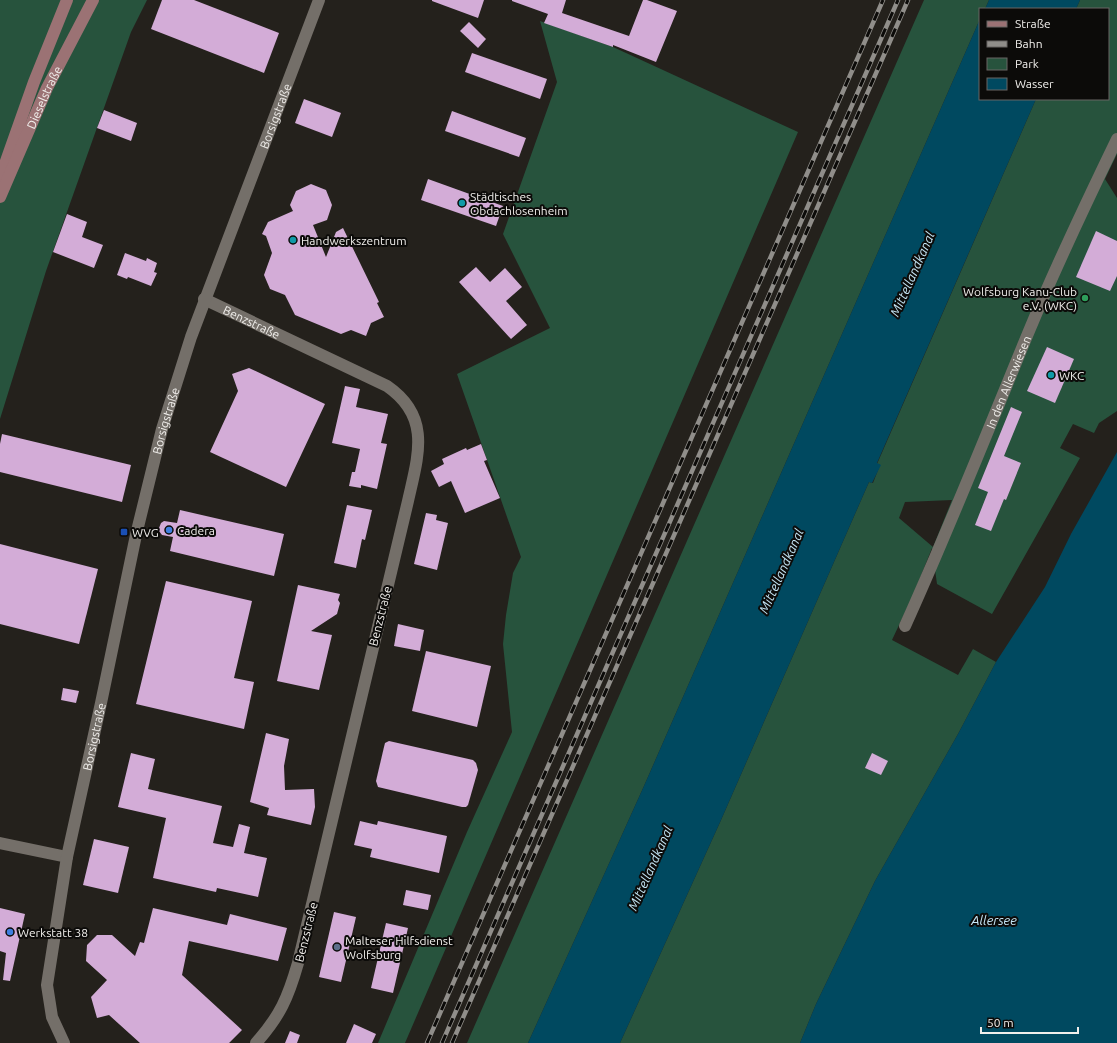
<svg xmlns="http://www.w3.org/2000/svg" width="1117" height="1043" font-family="Ubuntu,sans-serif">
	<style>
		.green { fill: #27533d; fill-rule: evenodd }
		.water { fill: #004960 }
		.building { fill: #d3acd7 }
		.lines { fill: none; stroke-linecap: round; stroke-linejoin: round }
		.minor { stroke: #746f69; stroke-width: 12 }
		.secondary { stroke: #9b7274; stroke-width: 12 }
		.rail-casing { stroke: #908e8a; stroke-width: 4.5 }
		.rail { stroke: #0c0b09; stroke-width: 3; stroke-dasharray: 9; stroke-linecap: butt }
		.culture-dot { fill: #0f9aa8; stroke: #0c0b09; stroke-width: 1.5 }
		.leisure-dot { fill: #2e9e5b; stroke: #0c0b09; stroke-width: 1.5 }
		.shop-dot { fill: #3f7fe0; stroke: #0c0b09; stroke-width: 1.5 }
		.transit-dot { fill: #1a4fb4; stroke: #0c0b09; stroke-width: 1.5 }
		.service-dot { fill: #5c6f8a; stroke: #0c0b09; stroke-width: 1.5 }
		.labels { text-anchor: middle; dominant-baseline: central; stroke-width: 4; stroke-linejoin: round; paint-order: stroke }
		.street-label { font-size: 12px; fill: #f1efec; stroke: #0c0b09 }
		.poi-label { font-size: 12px; fill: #f1efec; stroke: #0c0b09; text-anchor: start }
		.water-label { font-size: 13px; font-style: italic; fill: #c7e8f8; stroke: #0c0b09 }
	</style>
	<rect width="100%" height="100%" fill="#24211c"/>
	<g class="green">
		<path d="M 0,0 L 147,0 L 131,32 L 46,271 L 0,419 Z"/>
		<path d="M 924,0 L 989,0 L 985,9 L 980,9 L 980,19 L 644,786 L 528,1043 L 467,1043 Z"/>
		<path d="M 1080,0 L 1117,0 L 1117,154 L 1105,179 L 1117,198 L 1117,411 L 1099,423 L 1094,433 L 1073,424 L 1060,448 L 1080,458 L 992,614 L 937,584 L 932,548 L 914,593 L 892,640 L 958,675 L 973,649 L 996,662 L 958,734 L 875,881 L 816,1004 L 800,1043 L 620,1043 L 721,820 L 869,482 L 873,483 L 880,465 L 877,464 L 1036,99 L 1108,99 L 1108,9 L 1076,9 ZM 952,500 L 933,547 L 899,518 L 905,502 Z"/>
		<path d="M 540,21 L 613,47 L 798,132 L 405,1043 L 378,1043 L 467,832 L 512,732 L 503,644 L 506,615 L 513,573 L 521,557 L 457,374 L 550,328 L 503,234 L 557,82 Z"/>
	</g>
	<g class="water">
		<path d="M 989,0 L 1080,0 L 1076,9 L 985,9 Z"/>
		<path d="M 980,19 L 980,99 L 1036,99 L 877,463 L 881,465 L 872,483 L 869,482 L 721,820 L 620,1043 L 528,1043 L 644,786 Z"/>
		<path d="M 1117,452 L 1117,1043 L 800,1043 L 816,1004 L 875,881 L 958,734 L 996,662 L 1045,587 L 1071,534 Z"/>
	</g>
	<g class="building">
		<path d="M 162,0 L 194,0 L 279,33 L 264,73 L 151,29 Z"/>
		<path d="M 432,0 L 484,0 L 478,18 L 432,1 Z"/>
		<path d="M 512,0 L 566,0 L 562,13 L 629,36 L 643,0 L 647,0 L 677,11 L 656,62 L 613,45 L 613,47 L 544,23 L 548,14 L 512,1 Z"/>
		<path d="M 469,22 L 486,39 L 478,48 L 460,31 Z"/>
		<path d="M 472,53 L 547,79 L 540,99 L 465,72 Z"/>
		<path d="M 304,99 L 341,113 L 332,137 L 295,123 Z"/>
		<path d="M 104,110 L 137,123 L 131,141 L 97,128 Z"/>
		<path d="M 452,111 L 526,138 L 519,157 L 445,131 Z"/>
		<path d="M 428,179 L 503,206 L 496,226 L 421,200 Z"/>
		<path d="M 311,184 L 326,190 L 332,205 L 327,220 L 313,225 L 326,257 L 336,232 L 343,228 L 379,302 L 377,303 L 384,317 L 371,323 L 366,336 L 351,330 L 341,334 L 295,315 L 285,295 L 270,289 L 264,275 L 272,253 L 266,236 L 262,234 L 268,222 L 293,211 L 290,205 L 296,191 Z"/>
		<path d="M 67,214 L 87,222 L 82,237 L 103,245 L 94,268 L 53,252 Z"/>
		<path d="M 1096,231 L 1117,241 L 1117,276 L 1110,291 L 1076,277 Z"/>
		<path d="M 125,253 L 146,261 L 147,258 L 157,263 L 154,272 L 157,273 L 151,286 L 128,277 L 127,279 L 117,275 Z"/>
		<path d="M 476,267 L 490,282 L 505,268 L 522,287 L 506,301 L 527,325 L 511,339 L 459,282 Z"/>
		<path d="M 1047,347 L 1074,359 L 1055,403 L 1027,391 Z"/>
		<path d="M 249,368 L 325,404 L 286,487 L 210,452 L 238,391 L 232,374 Z"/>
		<path d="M 345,386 L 360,389 L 356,407 L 388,414 L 381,443 L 387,444 L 377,489 L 361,485 L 361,488 L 349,486 L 352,472 L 355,472 L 360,449 L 332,443 Z"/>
		<path d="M 1011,407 L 1022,412 L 1004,456 L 1021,463 L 1006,500 L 1004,499 L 991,531 L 975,525 L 988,492 L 978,488 Z"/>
		<path d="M 2,434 L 131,465 L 122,502 L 0,472 L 0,444 Z"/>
		<path d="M 481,444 L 487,460 L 484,461 L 500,498 L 465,513 L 451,481 L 439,487 L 431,471 L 444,464 L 442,459 L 466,448 L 467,450 Z"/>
		<path d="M 347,505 L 372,510 L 365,540 L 362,539 L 356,568 L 334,563 Z"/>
		<path d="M 180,510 L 284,534 L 274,576 L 170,551 L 173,537 L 162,535 L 159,531 L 159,528 L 161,523 L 164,521 L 177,523 Z"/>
		<path d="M 426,513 L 437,515 L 436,520 L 448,523 L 437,570 L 414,564 Z"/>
		<path d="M 0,544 L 98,569 L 79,644 L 0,624 Z"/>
		<path d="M 166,581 L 252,601 L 234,678 L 254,682 L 244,729 L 136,704 Z"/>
		<path d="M 298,585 L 340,594 L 338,600 L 340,603 L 337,614 L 311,631 L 332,635 L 319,690 L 277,681 Z"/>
		<path d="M 398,624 L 424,630 L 420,651 L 394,646 Z"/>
		<path d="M 426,651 L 491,666 L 477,727 L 412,711 Z"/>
		<path d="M 63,688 L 79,691 L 76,703 L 61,700 Z"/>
		<path d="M 266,733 L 289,739 L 284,766 L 285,790 L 314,789 L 315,807 L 311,825 L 267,815 L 269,808 L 250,802 Z"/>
		<path d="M 389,741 L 473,760 L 476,763 L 478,770 L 468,805 L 466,807 L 462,807 L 378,787 L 376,781 L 384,747 L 385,743 Z"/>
		<path d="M 131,753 L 155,759 L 148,789 L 222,806 L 213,843 L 233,847 L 239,824 L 250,827 L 244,853 L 267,858 L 258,897 L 217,888 L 216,892 L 153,878 L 166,818 L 118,807 Z"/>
		<path d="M 872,753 L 888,761 L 881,775 L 865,768 Z"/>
		<path d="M 360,821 L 377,825 L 378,821 L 447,836 L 439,873 L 370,857 L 372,849 L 354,845 Z"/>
		<path d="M 94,839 L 129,847 L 118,893 L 83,885 Z"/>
		<path d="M 406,890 L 431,895 L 428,910 L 403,905 Z"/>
		<path d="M 0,908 L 25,914 L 10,981 L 3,980 L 6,953 L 0,951 Z"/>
		<path d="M 153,908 L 227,925 L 230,914 L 287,928 L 278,961 L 189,941 L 182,975 L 242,1030 L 229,1043 L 140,1043 L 109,1015 L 97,1018 L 91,997 L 107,980 L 86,961 L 87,945 L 97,935 L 112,935 L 135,956 L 140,942 L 144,943 Z"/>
		<path d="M 334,912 L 356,917 L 341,982 L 319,977 Z"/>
		<path d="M 386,923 L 408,928 L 393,993 L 371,988 Z"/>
		<path d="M 354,1024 L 376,1034 L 372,1043 L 346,1043 Z"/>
		<path d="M 290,1031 L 300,1035 L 297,1043 L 285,1043 Z"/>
	</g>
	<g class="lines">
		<g class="minor">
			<path id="s1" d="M 204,299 L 387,386 C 432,417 418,456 408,501 L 298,963 C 288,998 280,1016 256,1043"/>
			<path id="s2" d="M 905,626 C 949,529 988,430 1029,331 C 1056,266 1086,203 1117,139"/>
			<path d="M 0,843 L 67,857"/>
			<path id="s3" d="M 64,1043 L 52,1017 L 47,985 L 67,857 L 101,703 L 136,535 L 162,429 L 191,337 L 319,0"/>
		</g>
		<g class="secondary">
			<path d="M 0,178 L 34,82 L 67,0"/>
			<path id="s4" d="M 0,197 L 47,88 L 93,0"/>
		</g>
		<defs>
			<g id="rail">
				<path d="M 427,1043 L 883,0"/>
				<path d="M 442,1043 L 898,0"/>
				<path d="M 452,1043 L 908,0"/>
			</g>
		</defs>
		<use href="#rail" class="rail-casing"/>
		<use href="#rail" class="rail"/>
	</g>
	<g class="culture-dot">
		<circle cx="462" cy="203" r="4"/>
		<circle cx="293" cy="240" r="4"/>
		<circle cx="1051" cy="375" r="4"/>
	</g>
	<circle class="leisure-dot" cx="1085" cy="298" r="4"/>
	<g class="shop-dot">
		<circle cx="169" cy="530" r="4"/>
		<circle cx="10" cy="932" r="4"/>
	</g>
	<rect class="transit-dot" x="120" y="528" width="8" height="8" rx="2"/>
	<circle class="service-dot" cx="337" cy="947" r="4"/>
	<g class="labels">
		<g class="street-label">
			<text stroke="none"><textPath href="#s4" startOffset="109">Dieselstraße</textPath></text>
			<text stroke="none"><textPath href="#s3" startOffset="962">Borsigstraße</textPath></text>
			<text stroke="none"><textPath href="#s1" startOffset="53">Benzstraße</textPath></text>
			<text stroke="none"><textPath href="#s2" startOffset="265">In den Allerwiesen</textPath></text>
			<text stroke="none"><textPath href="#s3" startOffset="638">Borsigstraße</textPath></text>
			<text transform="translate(380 616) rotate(-76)">Benzstraße</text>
			<text stroke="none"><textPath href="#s3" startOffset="314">Borsigstraße</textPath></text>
			<text transform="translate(306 932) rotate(-76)">Benzstraße</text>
		</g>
		<g class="poi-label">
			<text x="470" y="196">Städtisches<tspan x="470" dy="14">Obdachlosenheim</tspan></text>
			<text x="301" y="240">Handwerkszentrum</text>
			<text x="1077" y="291" text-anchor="end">Wolfsburg Kanu-Club<tspan x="1077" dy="14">e.V. (WKC)</tspan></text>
			<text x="1059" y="375">WKC</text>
			<text x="177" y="530">Cadera</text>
			<text x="132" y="532">WVG</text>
			<text x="18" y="932">Werkstatt 38</text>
			<text x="345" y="940">Malteser Hilfsdienst<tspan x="345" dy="14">Wolfsburg</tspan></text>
		</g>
		<g class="water-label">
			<text transform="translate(912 274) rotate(-66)">Mittellandkanal</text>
			<text transform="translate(781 571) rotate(-66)">Mittellandkanal</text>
			<text transform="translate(650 868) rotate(-66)">Mittellandkanal</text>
			<text x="994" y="920">Allersee</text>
		</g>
	</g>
	<rect x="979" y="8" width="130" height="92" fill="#0c0b09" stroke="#686664"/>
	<rect x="987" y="21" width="20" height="6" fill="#9b7274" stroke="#686664"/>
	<text x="1015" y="28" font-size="12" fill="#f1efec">Straße</text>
	<rect x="987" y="41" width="20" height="6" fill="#908e8a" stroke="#686664"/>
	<text x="1015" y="48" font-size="12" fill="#f1efec">Bahn</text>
	<rect x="987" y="58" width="20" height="12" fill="#27533d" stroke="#686664"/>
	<text x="1015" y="68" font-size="12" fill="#f1efec">Park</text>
	<rect x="987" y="78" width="20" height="12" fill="#004960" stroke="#686664"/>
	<text x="1015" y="88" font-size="12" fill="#f1efec">Wasser</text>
	<path d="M981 1027v6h97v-6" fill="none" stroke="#f1efec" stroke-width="2"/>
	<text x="987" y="1027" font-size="12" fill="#f1efec" stroke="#0c0b09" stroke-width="3" paint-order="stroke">50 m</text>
</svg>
